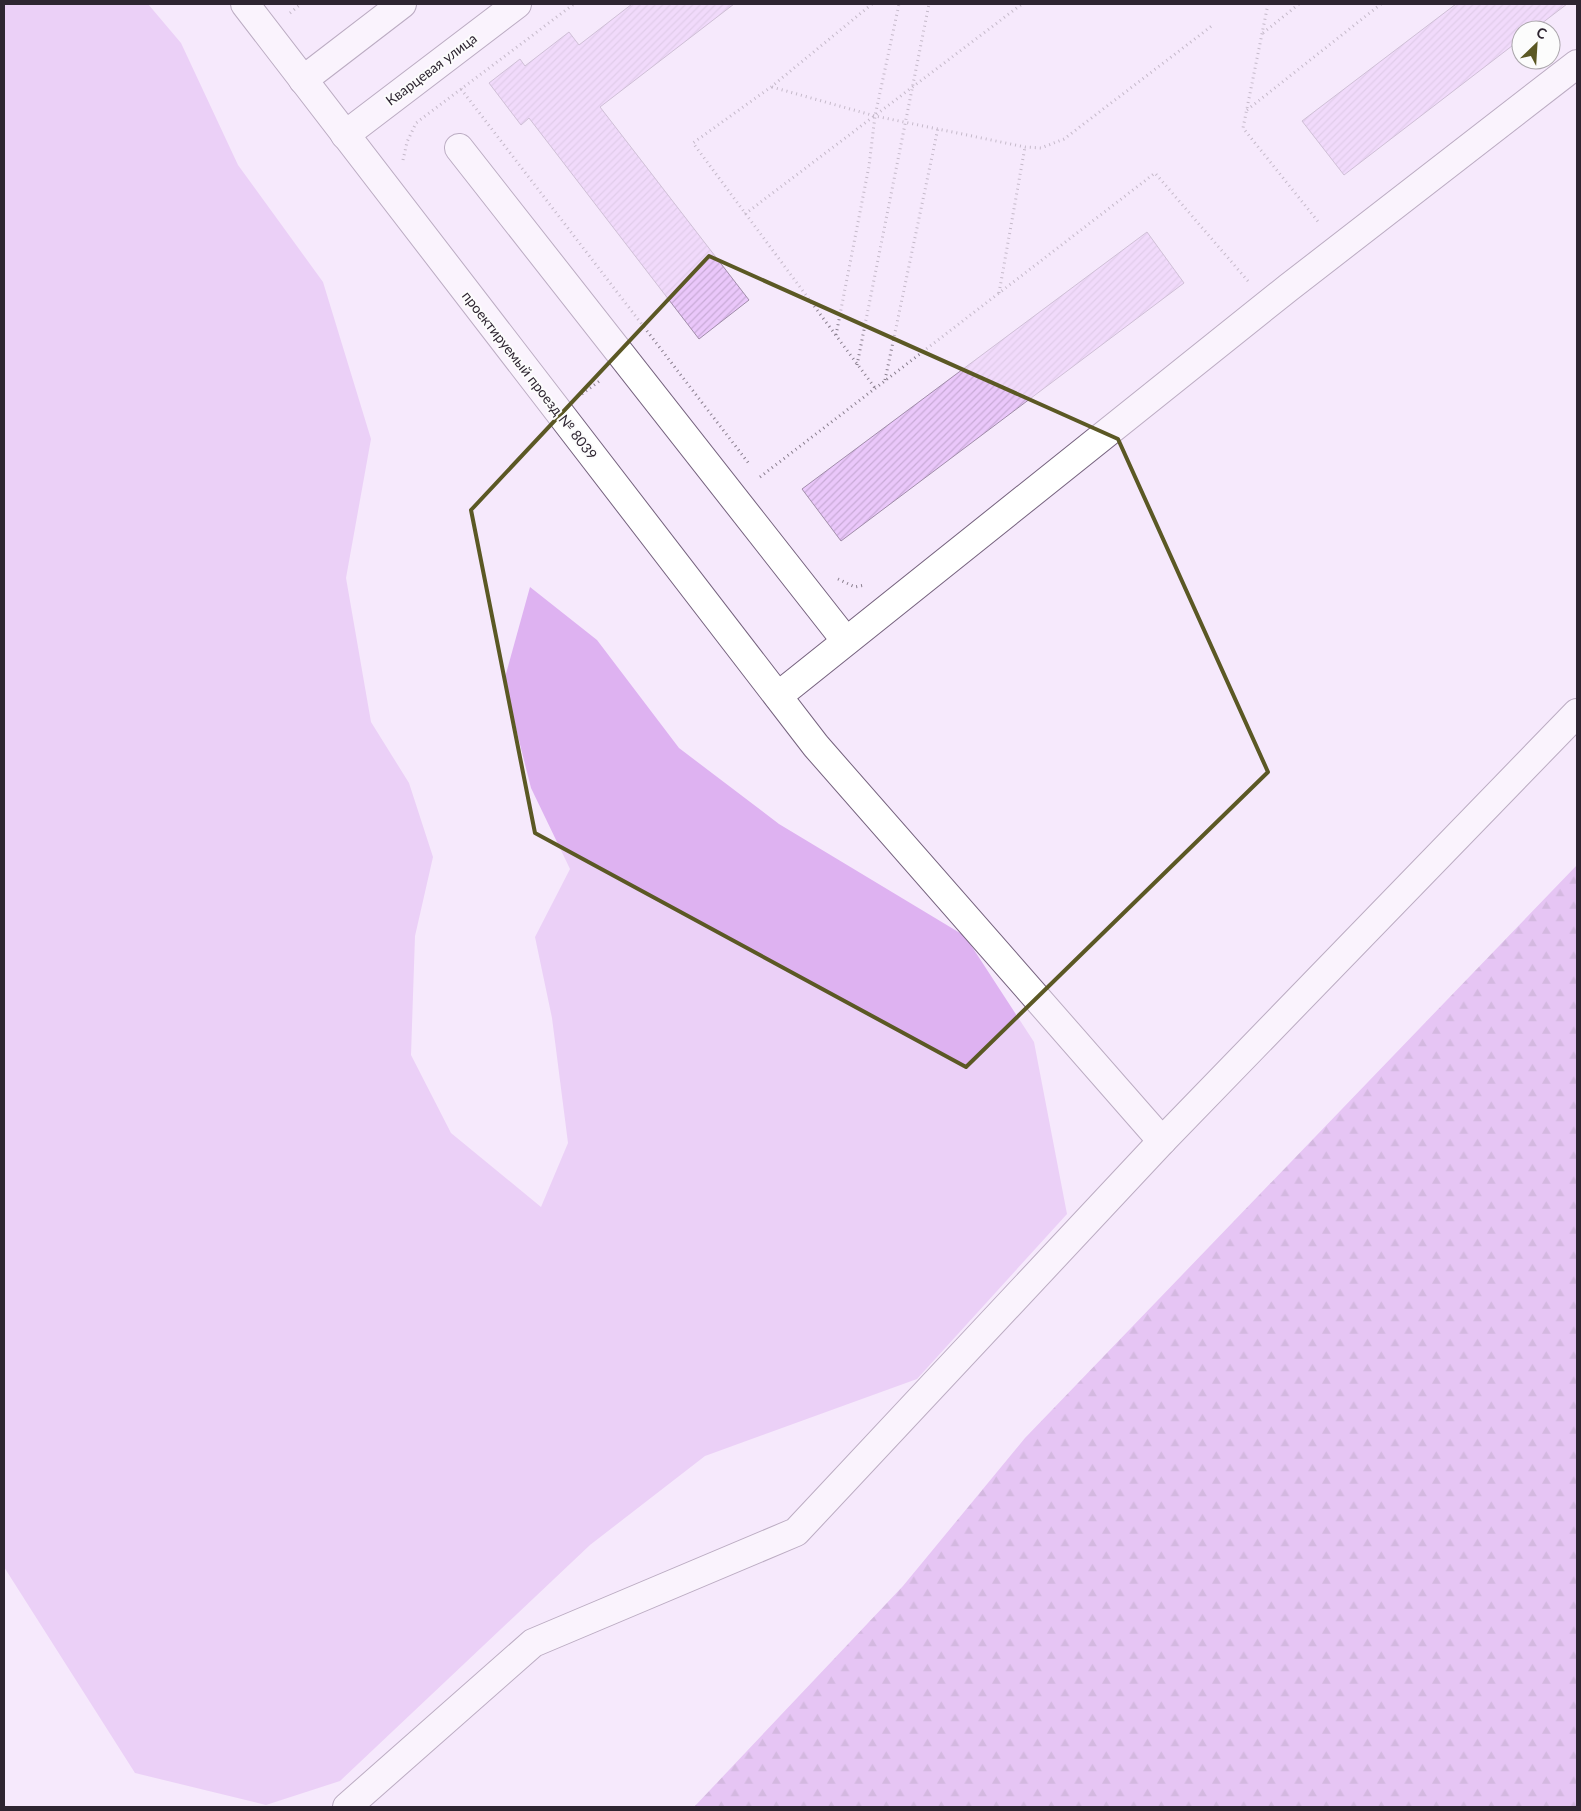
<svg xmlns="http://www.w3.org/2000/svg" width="1581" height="1811" font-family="Lato,sans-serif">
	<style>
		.green { fill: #deb2f1 }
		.forest { fill: url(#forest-firs) }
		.building { fill: url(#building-hatch); stroke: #a08ca9 }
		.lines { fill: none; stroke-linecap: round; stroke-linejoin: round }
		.minor-casing { stroke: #75627e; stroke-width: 30 }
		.path { stroke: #8a7f8e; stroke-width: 3; stroke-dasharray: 1 4; stroke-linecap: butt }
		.minor { stroke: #fff; stroke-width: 28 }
		.marked { fill: none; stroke: #5b5824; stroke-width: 4; stroke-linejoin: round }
		.labels { text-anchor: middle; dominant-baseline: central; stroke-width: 4; stroke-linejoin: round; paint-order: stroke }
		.street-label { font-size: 14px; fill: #2e2531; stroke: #fcfcfc }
	</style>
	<defs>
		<pattern id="forest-firs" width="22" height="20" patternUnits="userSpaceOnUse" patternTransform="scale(1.25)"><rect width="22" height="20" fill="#d299eb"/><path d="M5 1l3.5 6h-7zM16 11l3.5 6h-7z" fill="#ab7dbf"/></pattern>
		<pattern id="building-hatch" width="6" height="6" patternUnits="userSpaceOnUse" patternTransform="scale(1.25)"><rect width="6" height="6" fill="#eac7fa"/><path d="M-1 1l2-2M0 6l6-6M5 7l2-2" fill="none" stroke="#c9abd7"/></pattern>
	</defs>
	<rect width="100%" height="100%" fill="#f6e9fc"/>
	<path class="green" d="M 4,4 L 148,4 L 181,43 L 238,165 L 323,282 L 371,439 L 346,578 L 371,722 L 409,783 L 433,857 L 415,936 L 411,1055 L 451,1133 L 541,1207 L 568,1143 L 552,1018 L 535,937 L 570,869 L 531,788 L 504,681 L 530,587 L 597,640 L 679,748 L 779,824 L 965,936 L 1034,1042 L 1067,1214 L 917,1379 L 705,1456 L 590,1545 L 340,1781 L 266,1805 L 135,1773 L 4,1567 Z"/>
	<path class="forest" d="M 1577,865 L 1577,1807 L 694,1807 L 903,1586 L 1025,1438 Z"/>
	<g class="building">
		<path d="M 632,4 L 734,4 L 600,107 L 749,300 L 699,339 L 529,118 L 521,125 L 489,83 L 520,59 L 525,66 L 569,32 L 579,45 Z"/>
		<path d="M 1456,4 L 1567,4 L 1533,30 L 1521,30 L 1521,39 L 1344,175 L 1302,121 Z"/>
		<path d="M 1147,232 L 1184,283 L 841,541 L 802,489 Z"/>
	</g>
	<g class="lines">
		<defs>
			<g id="minor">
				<path d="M 245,4 L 816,746 L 1162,1141"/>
				<path d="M 303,80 L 402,4"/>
				<path d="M 345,135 L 517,4"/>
				<path d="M 459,148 L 846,641"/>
				<path d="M 778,696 L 1288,288 L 1577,64"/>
				<path d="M 347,1807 L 533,1643 L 796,1532 L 1162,1141 L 1577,713"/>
			</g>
		</defs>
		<use href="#minor" class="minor-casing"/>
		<g class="path">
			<path d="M 872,4 L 771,87 L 693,143 L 875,388"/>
			<path d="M 1268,4 L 1243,128 L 1320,224"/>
			<path d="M 290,13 L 301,4"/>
			<path d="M 1263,33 L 1299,4"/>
			<path d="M 772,87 L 875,116 L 1025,147 L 1041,148 L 1064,139 L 1213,25"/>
			<path d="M 461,89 L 750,465"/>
			<path d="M 1247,110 L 1381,4"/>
			<path d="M 403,160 L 407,142 L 416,123 L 574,4"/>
			<path d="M 745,214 L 1022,4"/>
			<path d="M 999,293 L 1025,147"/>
			<path d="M 836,335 L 869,166 L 875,116 L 899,4"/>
			<path d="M 857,365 L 929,4"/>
			<path d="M 885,380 L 938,128"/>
			<path d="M 582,394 L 601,380"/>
			<path d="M 760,477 L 1155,173 L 1248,281"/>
			<path d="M 838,579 L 855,587 L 865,585"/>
		</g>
		<use href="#minor" class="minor"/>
	</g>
	<path d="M0 0H1581V1811H0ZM 709,256 L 1118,439 L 1268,772 L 966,1067 L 535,833 L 471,510 Z" fill="#f6e9fc" fill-opacity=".55" fill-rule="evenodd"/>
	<path class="marked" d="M 709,256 L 1118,439 L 1268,772 L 966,1067 L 535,833 L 471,510 Z"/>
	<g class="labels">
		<g class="street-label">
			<text transform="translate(431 69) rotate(-37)">Кварцевая улица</text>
			<text transform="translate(530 375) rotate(52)">проектируемый проезд № 8039</text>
		</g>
	</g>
	<rect width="1581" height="1811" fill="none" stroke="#2e2531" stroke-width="10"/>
	<g transform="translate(1536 45) rotate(25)"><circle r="24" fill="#fcfcfc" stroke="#aaa6ab"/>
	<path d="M0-4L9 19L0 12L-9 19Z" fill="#5b5824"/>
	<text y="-8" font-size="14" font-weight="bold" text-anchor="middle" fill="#2e2531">С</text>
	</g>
</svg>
